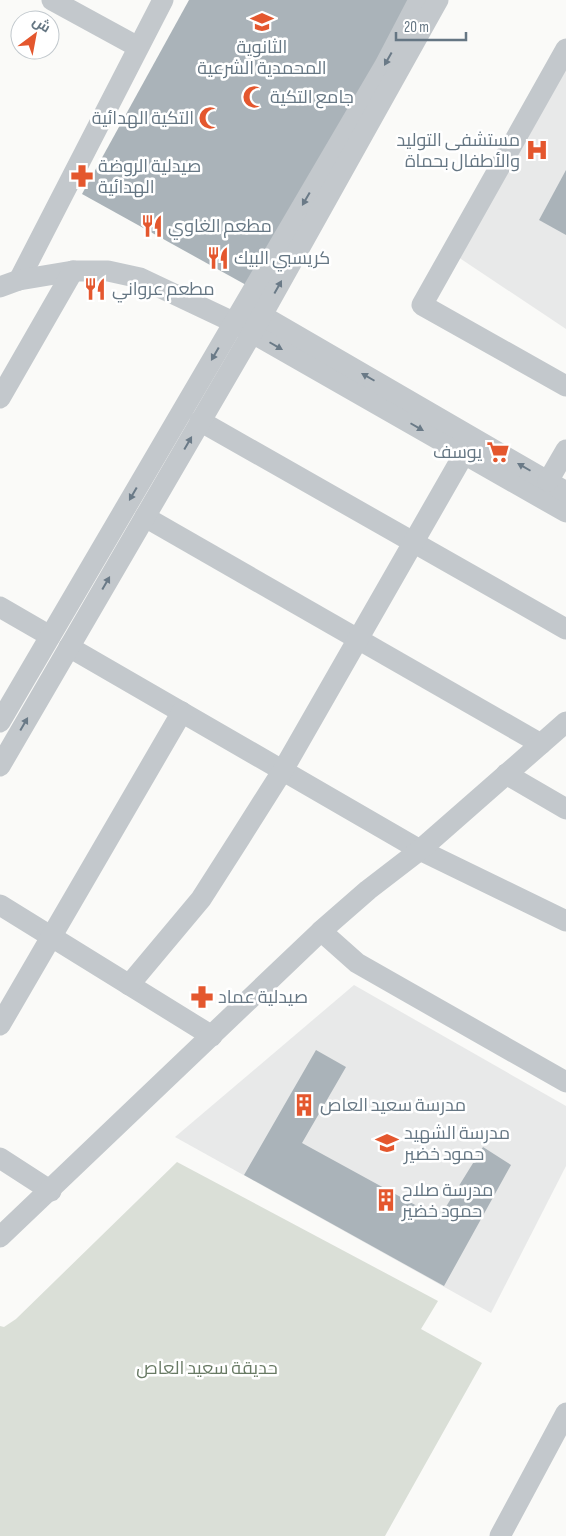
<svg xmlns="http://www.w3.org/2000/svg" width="566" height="1536" font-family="'Sofia Sans Condensed',Cairo,sans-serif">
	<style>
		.built { fill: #e8e9e9 }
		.green { fill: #dadfd7 }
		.building { fill: #aab3b9 }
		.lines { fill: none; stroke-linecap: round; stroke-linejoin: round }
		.street { stroke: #c3c8cc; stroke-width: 21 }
		.oneway { fill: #6a7a87 }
		.labels { text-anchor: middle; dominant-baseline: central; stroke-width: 5; stroke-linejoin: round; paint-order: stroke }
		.poi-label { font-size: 18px; fill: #657683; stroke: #fff; text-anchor: start }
		.park-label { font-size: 18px; fill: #687a64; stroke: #fff }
	</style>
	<rect width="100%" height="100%" fill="#fafaf8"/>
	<g class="built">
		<path d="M 566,47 L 566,329 L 452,253 Z"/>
		<path d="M 354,985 L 566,1106 L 566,1166 L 491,1313 L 175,1137 Z"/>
	</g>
	<path class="green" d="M 177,1162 L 438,1301 L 421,1329 L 482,1363 L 385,1536 L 0,1536 L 0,1326 L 4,1327 L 16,1319 Z"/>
	<g class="building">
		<path d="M 189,0 L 430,0 L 257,291 L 82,194 Z"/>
		<path d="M 566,170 L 566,235 L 539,220 Z"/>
		<path d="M 316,1050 L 346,1067 L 302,1143 L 439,1218 L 483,1147 L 511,1165 L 444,1286 L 244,1175 Z"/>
	</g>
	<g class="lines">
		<g class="street">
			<path d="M 52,0 L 138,47"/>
			<path d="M 566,49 L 422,305 L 566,386"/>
			<path d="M 19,280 L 163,0"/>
			<path d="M 0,287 L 19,280 L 73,271 L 108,271 L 140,278 L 233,322 L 566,512"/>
			<path d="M 251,309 L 566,492"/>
			<path d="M 0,398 L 73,271"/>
			<path d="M 200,421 L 566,629"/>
			<path d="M 548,481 L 566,450"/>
			<path d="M 145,517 L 541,744"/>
			<path d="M 0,607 L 50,636"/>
			<path d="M 69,647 L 420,850 L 566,921"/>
			<path d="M 0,722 L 385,65 L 419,0"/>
			<path d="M 0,766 L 252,333 L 438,0"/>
			<path d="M 506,774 L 566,809"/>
			<path d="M 0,905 L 212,1036"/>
			<path d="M 321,931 L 357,963 L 566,1082"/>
			<path d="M 129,985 L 201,899 L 240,838 L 283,770 L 464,454"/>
			<path d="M 0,1025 L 182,712"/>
			<path d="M 0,1158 L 51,1191"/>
			<path d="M 0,1237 L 321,931 L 368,890 L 420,850 L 566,722"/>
			<path d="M 500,1536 L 566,1413"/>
		</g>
	</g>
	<defs><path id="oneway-solid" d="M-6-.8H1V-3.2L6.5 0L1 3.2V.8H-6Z" transform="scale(1.25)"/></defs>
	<g class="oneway">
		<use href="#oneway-solid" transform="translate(388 59) rotate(119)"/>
		<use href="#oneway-solid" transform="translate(306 199) rotate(120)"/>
		<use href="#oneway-solid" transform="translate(278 287) rotate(-61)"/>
		<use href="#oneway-solid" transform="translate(276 346) rotate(30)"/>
		<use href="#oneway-solid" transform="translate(215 354) rotate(120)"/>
		<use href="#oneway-solid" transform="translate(368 377) rotate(-150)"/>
		<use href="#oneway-solid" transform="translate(417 427) rotate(30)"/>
		<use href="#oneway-solid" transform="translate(188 443) rotate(-60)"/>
		<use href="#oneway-solid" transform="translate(524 467) rotate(-150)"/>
		<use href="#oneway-solid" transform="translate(133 494) rotate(120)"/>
		<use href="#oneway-solid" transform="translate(106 583) rotate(-60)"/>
		<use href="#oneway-solid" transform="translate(24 724) rotate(-60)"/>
	</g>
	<defs>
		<symbol id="school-bare" viewBox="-9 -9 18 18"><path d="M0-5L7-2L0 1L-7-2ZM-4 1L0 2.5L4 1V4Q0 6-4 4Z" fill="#e4572e" stroke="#fff" stroke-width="2.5" paint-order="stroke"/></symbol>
		<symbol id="mosque-bare" viewBox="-9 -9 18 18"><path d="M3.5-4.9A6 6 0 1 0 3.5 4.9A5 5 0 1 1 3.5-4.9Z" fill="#e4572e" stroke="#fff" stroke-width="2.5" paint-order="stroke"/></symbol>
		<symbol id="hospital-bare" viewBox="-9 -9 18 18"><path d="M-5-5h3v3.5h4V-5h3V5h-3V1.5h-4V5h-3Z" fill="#e4572e" stroke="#fff" stroke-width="2.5" paint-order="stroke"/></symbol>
		<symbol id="pharmacy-bare" viewBox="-9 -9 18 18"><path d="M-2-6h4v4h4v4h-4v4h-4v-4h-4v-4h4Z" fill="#e4572e" stroke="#fff" stroke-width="2.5" paint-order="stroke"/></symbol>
		<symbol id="restaurant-bare" viewBox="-9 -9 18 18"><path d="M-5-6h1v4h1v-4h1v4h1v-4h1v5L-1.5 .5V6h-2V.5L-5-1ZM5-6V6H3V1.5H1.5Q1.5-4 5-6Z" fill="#e4572e" stroke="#fff" stroke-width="2.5" paint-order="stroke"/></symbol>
		<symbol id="supermarket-bare" viewBox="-9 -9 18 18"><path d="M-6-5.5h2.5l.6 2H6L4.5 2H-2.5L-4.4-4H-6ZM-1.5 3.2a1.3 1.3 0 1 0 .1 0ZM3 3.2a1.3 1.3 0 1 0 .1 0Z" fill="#e4572e" stroke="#fff" stroke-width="2.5" paint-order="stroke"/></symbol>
		<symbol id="building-bare" viewBox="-9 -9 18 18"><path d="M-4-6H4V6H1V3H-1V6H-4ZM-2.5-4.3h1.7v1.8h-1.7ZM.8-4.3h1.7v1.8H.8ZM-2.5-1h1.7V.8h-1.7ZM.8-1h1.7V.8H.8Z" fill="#e4572e" stroke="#fff" stroke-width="2.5" paint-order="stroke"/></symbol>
	</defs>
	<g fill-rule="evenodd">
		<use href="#school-bare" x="246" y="6" width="32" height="32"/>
		<use href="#mosque-bare" x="238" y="81" width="32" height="32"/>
		<use href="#mosque-bare" x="194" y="102" width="32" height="32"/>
		<use href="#hospital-bare" x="521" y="134" width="32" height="32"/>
		<use href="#pharmacy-bare" x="66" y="160" width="32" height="32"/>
		<use href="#restaurant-bare" x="136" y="210" width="32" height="32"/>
		<use href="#restaurant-bare" x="202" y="242" width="32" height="32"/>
		<use href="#restaurant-bare" x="79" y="273" width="32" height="32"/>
		<use href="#supermarket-bare" x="482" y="436" width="32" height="32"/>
		<use href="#pharmacy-bare" x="186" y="981" width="32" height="32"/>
		<use href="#building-bare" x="288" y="1089" width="32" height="32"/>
		<use href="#school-bare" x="371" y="1127" width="32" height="32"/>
		<use href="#building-bare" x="370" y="1184" width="32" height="32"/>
	</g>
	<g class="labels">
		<g class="poi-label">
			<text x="262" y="47" text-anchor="middle">الثانوية<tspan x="262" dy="21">المحمدية الشرعية</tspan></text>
			<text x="270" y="97">جامع التكية</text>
			<text x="194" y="118" text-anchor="end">التكية الهدائية</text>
			<text x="520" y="140" text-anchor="end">مستشفى التوليد<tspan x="520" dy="21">والأطفال بحماة</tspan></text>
			<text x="98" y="166">صيدلية الروضة<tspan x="98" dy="21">الهدائية</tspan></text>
			<text x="168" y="226">مطعم الغاوي</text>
			<text x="234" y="258">كريسبي البيك</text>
			<text x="112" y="289">مطعم عرواني</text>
			<text x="482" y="452" text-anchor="end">يوسف</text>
			<text x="218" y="997">صيدلية عماد</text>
			<text x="320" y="1105">مدرسة سعيد العاص</text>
			<text x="404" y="1133">مدرسة الشهيد<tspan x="404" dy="21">حمود خضير</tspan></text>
			<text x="402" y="1190">مدرسة صلاح<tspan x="402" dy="21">حمود خضير</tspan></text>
		</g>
		<g class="park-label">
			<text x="207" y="1368">حديقة سعيد العاص</text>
		</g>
	</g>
	<g transform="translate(35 35) rotate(32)"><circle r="24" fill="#ffffff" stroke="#c1c8cd"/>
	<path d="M0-4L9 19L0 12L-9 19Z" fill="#e4572e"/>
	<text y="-8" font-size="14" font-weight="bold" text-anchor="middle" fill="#657683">ش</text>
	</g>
	<path d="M396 32v8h70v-8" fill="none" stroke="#657683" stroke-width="2.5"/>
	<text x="404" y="32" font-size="15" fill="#657683" stroke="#ffffff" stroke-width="4" paint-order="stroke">20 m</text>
</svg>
